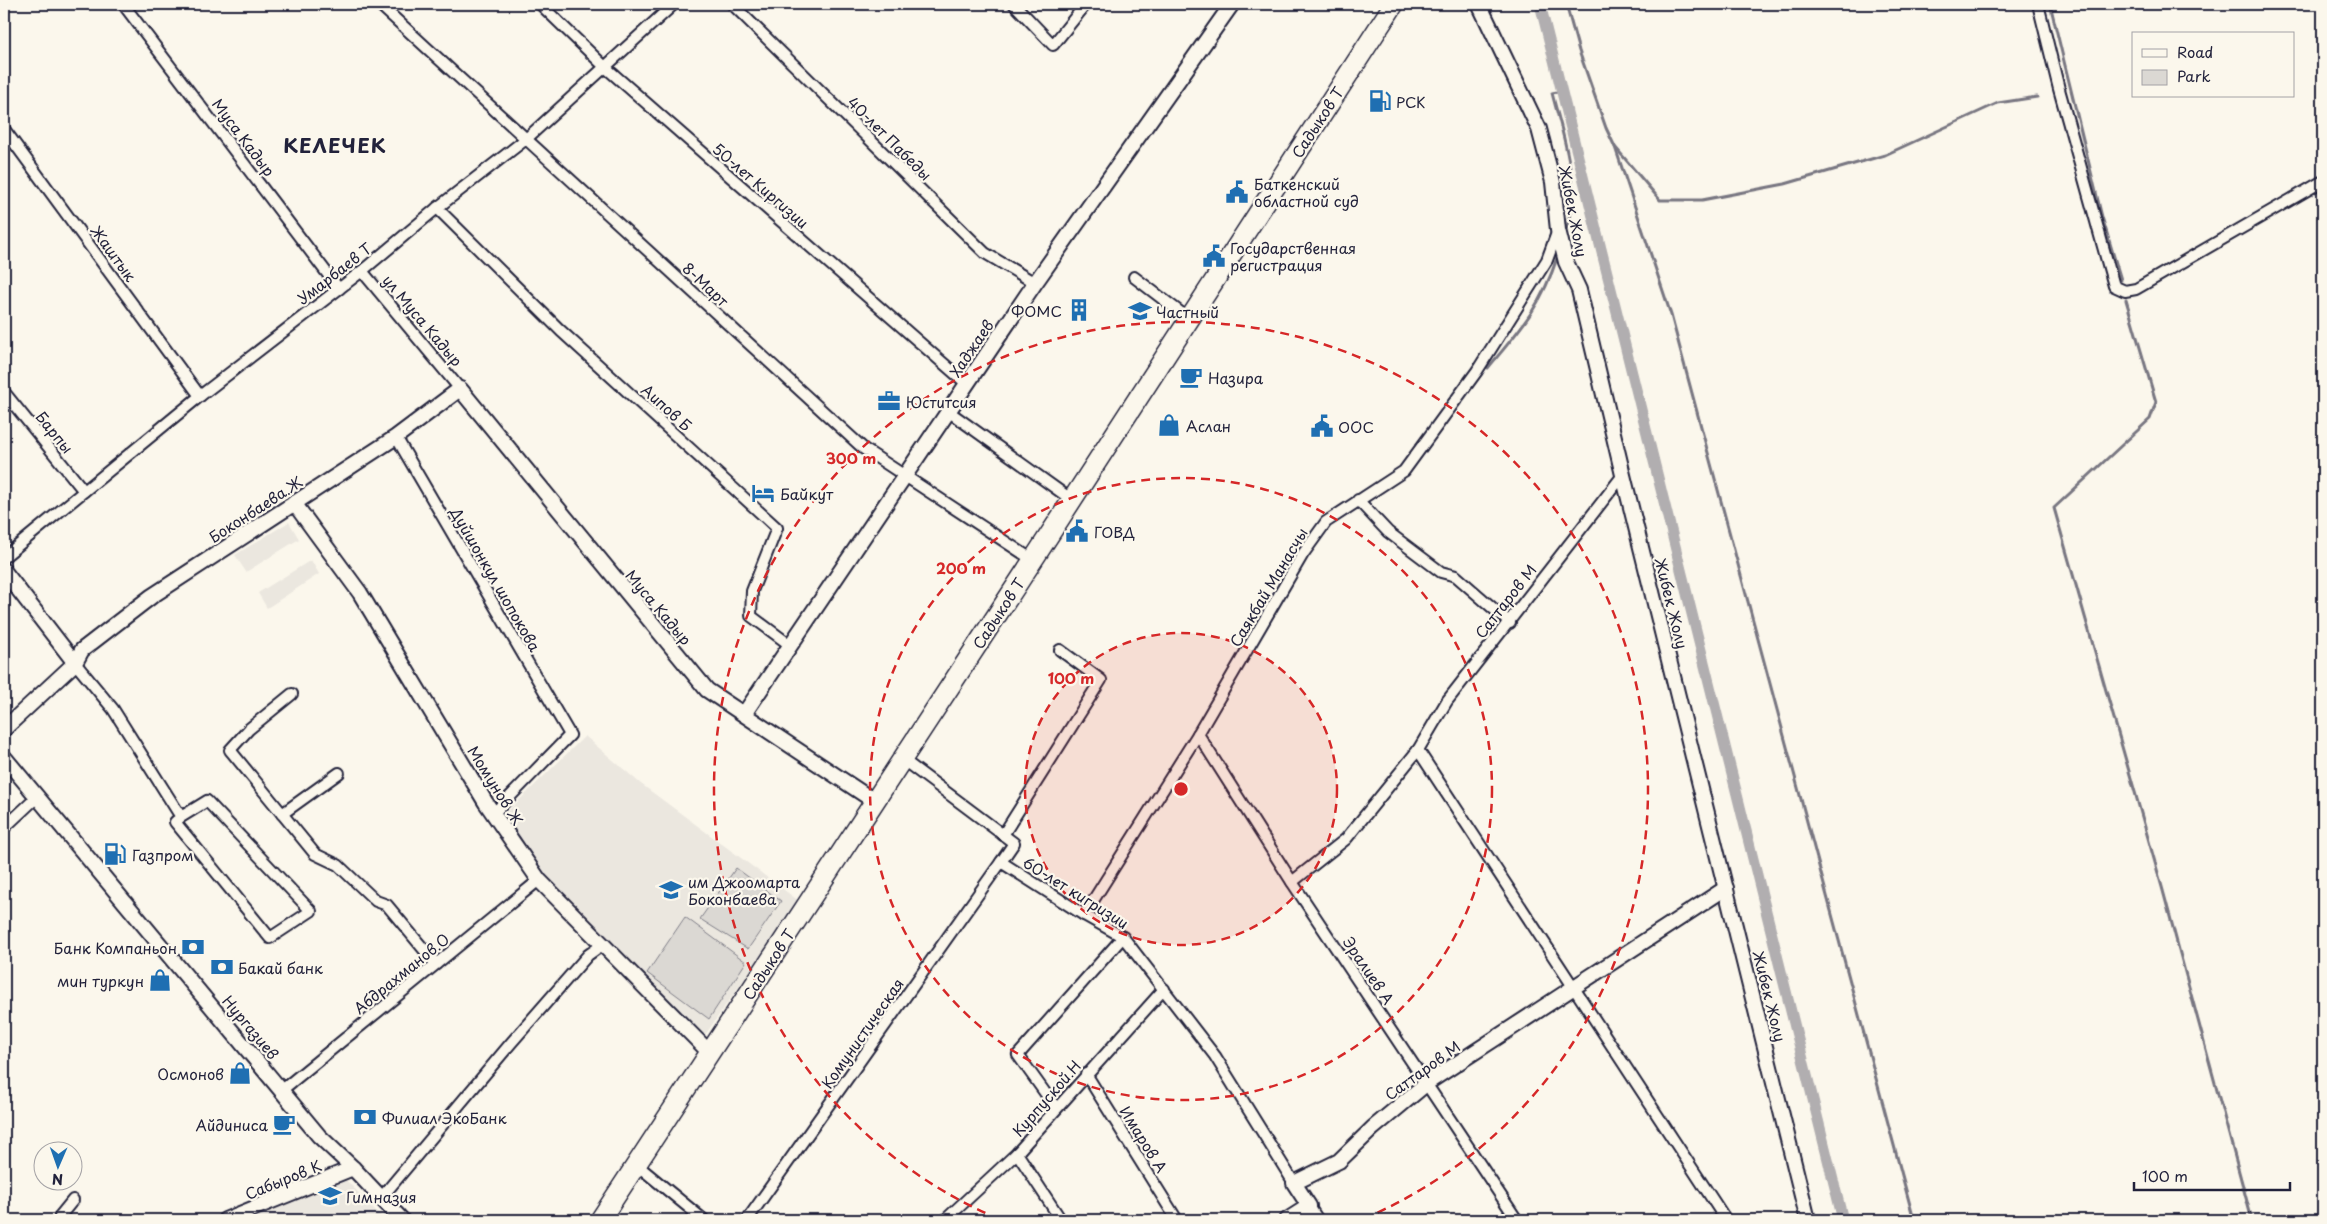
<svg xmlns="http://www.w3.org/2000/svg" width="2327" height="1224" font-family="'Playpen Sans',sans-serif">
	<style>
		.built { fill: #ebe7df }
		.green { fill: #dbd8d3; stroke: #7e7d87 }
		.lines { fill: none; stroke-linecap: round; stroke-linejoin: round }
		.stream { stroke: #787681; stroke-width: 3 }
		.canal { stroke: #b1aeb0; stroke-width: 11 }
		.street-casing { stroke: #22223b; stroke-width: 14 }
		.secondary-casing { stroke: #22223b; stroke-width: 18 }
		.highway-casing { stroke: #22223b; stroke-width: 22 }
		.street { stroke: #fbf7ec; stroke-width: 10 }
		.secondary { stroke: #fbf7ec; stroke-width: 14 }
		.highway { stroke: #fbf7ec; stroke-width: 19 }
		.ring { fill: none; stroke: #d62828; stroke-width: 2.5; stroke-dasharray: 9 6 }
		.labels { text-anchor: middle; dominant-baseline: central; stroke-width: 4.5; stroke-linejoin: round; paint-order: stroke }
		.poi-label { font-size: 15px; fill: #22223b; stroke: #fbf7ec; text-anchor: start }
		.street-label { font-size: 15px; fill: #22223b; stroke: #fbf7ec }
		.district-label { font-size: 20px; font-weight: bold; letter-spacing: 1px; fill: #22223b; stroke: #fbf7ec }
		.centre { fill: #d62828; stroke: #fbf7ec; stroke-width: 2.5 }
		.ring-label { font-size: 15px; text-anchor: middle; font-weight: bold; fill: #d62828; stroke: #fbf7ec; stroke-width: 4.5; stroke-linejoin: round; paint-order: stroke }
	</style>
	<rect width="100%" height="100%" fill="#fbf7ec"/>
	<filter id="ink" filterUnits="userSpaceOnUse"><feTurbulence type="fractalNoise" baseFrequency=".02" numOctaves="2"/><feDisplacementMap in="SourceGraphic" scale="10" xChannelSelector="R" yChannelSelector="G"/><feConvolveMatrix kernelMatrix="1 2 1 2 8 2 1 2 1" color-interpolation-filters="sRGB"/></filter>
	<g filter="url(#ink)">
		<g class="built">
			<path d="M 289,522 L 299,539 L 246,572 L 235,555 Z"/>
			<path d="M 311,560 L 319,574 L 267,608 L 258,593 Z"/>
			<path d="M 585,736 L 641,784 L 799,901 L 705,1035 L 547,878 L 503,816 Z"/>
			<path d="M 346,1180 L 385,1220 L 257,1220 L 253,1211 Z"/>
		</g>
		<g class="green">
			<path d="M 736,868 L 781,901 L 748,949 L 700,919 Z"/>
			<path d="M 685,917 L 746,962 L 709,1019 L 647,973 Z"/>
		</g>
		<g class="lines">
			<g class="stream">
				<path d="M 1566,4 L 1579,51 L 1606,128 L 1615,147 L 1660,200 L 1702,200 L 1785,184 L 1885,155 L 1998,103 L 2037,97"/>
				<path d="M 2050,4 L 2102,217 L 2121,280"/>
				<path d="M 1562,91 L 1552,93 C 1563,136 1581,185 1566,230"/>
				<path d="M 1615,147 L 1671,315 L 1914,1220"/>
				<path d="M 2126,300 L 2156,402 L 2150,419 L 2054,508 L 2162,887 L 2252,1220"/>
				<path d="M 1488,368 C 1520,329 1541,307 1557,258"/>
			</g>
			<path class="canal" d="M 1540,4 L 1843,1220"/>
			<defs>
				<g id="street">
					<path d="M 123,4 L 339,289"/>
					<path d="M 379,4 L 864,449 L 1033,560"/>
					<path d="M 540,4 L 604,66 L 967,384"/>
					<path d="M 732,4 L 985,253 L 1035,283"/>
					<path d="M 1014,4 L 1053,45 L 1086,4"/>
					<path d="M 2038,4 L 2059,89 L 2114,286 L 2125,291 L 2136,289 L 2323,181"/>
					<path d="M 4,129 L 200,396"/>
					<path d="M 437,208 L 561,331 L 777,528 L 752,591 L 751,616 L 790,645"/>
					<path d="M 362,271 L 460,389"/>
					<path d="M 1134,277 L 1189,319"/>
					<path d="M 4,392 L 84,491"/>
					<path d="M 948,411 L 1072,500"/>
					<path d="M 396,437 L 570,735 L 493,814"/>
					<path d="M 1358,500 L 1388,532 L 1441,572 L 1456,576 L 1510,623"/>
					<path d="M 4,557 L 200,396 L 362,271 L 437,208 L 526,139 L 674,4"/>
					<path d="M 75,663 L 113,709 L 181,817 L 207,801 L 311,911 L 270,938 L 175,822 L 181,817"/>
					<path d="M 292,694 L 249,729 L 230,750 L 315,854 L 338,865 L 376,901 L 387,905 L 436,964"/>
					<path d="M 1198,734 L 1292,882 L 1517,1220"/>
					<path d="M 1418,750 L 1726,1220"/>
					<path d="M 902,759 L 1014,843 L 1001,862 L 1084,915 L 1123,937 L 1215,1056 L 1294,1183"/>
					<path d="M 282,814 L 339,773"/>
					<path d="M 4,828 L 37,797"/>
					<path d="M 1003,835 L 1101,680 L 1060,650"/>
					<path d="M 1292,882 L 1346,839 L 1418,750 L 1447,701 L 1623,475"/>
					<path d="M 1084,915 L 1198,734 L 1303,554 L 1326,522 L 1404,471 L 1477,371 L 1547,260 L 1558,230"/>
					<path d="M 1086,1074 L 1177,1220"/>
					<path d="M 282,1090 L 539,880"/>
					<path d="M 1056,1108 L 1018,1055 L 1123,937"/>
					<path d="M 1017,1153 L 1061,1220"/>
					<path d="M 637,1165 L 704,1220"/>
					<path d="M 381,1198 L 511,1043 L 588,955 L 602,945"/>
					<path d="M 1309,1206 L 1318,1220"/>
					<path d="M 62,1220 L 60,1216 L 73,1200"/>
					<path d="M 747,1220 L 1001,862"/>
					<path d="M 945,1220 L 1017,1153 L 1164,989"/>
				</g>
				<g id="secondary">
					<path d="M 1479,4 L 1539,129 L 1553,182 L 1558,230 L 1566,262 L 1579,290 L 1623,475 L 1808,1220"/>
					<path d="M 294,503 L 360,593 L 486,803 L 539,880 L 710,1053"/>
					<path d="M 4,571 L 75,663"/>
					<path d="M 744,714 L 1035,283 L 1232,4"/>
					<path d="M 4,729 L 75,663 L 82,650 L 152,596 L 396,437 L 460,389 L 707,690 L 874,801"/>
					<path d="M 4,757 L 319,1136 L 353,1168 L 402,1220"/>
					<path d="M 225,1220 L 353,1168"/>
					<path d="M 1287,1220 L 1309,1206 L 1294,1183 L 1339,1161 L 1373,1128 L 1427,1083 L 1726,888"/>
				</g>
				<path id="highway" d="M 600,1220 L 1033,560 L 1394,4"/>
			</defs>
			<use href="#street" class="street-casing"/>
			<use href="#secondary" class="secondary-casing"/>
			<use href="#highway" class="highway-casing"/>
			<use href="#street" class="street"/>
			<use href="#secondary" class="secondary"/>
			<use href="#highway" class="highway"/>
		</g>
	</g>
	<circle cx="1181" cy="789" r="156" fill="#d62828" fill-opacity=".12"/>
	<g class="ring">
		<circle cx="1181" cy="789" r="156"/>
		<circle cx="1181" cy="789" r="311"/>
		<path d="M999 1219A467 467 0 1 1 1363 1219"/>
	</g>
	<defs>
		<symbol id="fuel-bare" viewBox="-9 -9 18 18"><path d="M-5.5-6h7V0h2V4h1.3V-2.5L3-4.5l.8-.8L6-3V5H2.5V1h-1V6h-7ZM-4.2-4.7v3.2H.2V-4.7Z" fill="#1f6fb2" stroke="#fbf7ec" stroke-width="2.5" paint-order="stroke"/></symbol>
		<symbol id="civic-bare" viewBox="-9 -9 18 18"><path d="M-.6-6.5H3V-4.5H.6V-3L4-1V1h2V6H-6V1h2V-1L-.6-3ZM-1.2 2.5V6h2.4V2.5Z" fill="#1f6fb2" stroke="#fbf7ec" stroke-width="2.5" paint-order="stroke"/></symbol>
		<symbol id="building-bare" viewBox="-9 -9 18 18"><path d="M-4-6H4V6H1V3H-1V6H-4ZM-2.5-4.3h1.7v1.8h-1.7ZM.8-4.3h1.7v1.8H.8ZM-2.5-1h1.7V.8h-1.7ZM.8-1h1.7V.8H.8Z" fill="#1f6fb2" stroke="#fbf7ec" stroke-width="2.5" paint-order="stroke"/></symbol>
		<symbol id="school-bare" viewBox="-9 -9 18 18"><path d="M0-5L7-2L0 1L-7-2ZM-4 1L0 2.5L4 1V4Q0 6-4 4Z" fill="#1f6fb2" stroke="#fbf7ec" stroke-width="2.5" paint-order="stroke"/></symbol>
		<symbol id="cafe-bare" viewBox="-9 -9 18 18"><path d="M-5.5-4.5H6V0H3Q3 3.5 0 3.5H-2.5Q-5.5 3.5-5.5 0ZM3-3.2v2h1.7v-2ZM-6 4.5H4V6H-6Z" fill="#1f6fb2" stroke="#fbf7ec" stroke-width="2.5" paint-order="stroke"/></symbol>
		<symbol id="office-bare" viewBox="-9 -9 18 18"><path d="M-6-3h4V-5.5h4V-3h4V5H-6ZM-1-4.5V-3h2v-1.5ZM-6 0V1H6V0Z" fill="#1f6fb2" stroke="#fbf7ec" stroke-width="2.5" paint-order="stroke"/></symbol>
		<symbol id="shop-bare" viewBox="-9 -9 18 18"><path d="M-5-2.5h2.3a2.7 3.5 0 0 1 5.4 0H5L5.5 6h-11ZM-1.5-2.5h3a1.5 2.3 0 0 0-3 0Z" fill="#1f6fb2" stroke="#fbf7ec" stroke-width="2.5" paint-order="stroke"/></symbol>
		<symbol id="hotel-bare" viewBox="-9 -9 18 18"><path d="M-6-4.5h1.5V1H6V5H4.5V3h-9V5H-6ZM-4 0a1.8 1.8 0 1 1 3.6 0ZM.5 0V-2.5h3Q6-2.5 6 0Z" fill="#1f6fb2" stroke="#fbf7ec" stroke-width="2.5" paint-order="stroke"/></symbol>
		<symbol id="bank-bare" viewBox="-9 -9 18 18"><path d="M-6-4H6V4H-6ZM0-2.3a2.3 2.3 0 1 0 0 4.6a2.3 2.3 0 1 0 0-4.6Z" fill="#1f6fb2" stroke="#fbf7ec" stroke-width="2.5" paint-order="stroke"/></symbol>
	</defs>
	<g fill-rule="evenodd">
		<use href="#fuel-bare" x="1364" y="85" width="32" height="32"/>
		<use href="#civic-bare" x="1221" y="176" width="32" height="32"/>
		<use href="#civic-bare" x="1198" y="240" width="32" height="32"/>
		<use href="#building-bare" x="1063" y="294" width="32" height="32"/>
		<use href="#school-bare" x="1124" y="295" width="32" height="32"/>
		<use href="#cafe-bare" x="1175" y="361" width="32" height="32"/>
		<use href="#office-bare" x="873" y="385" width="32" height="32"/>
		<use href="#shop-bare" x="1153" y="409" width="32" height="32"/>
		<use href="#civic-bare" x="1306" y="410" width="32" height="32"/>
		<use href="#hotel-bare" x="747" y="477" width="32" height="32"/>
		<use href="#civic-bare" x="1061" y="515" width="32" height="32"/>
		<use href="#fuel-bare" x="99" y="838" width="32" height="32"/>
		<use href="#school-bare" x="655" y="874" width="32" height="32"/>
		<use href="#bank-bare" x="177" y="931" width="32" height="32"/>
		<use href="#bank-bare" x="206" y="951" width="32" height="32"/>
		<use href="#shop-bare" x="144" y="964" width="32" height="32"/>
		<use href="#shop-bare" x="224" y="1057" width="32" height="32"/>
		<use href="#bank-bare" x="349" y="1101" width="32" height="32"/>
		<use href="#cafe-bare" x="268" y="1108" width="32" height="32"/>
		<use href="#school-bare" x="314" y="1180" width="32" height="32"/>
	</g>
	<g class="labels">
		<g class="poi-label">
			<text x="1396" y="101">РСК</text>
			<text x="1254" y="183">Баткенский<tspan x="1254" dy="17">областной суд</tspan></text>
			<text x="1230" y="247">Государственная<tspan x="1230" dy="17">регистрация</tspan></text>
			<text x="1062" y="310" text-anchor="end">ФОМС</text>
			<text x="1156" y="311">Частный</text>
			<text x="1208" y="377">Назира</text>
			<text x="906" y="401">Юститсия</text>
			<text x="1186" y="425">Аслан</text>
			<text x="1338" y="426">ООС</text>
			<text x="780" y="493">Байкут</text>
			<text x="1094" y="531">ГОВД</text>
			<text x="132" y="854">Газпром</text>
			<text x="688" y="881">им Джоомарта<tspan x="688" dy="17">Боконбаева</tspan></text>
			<text x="177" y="947" text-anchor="end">Банк Компаньон</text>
			<text x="238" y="967">Бакай банк</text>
			<text x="144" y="980" text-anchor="end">мин туркун</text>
			<text x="224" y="1073" text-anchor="end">Осмонов</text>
			<text x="382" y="1117">Филиал ЭкоБанк</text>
			<text x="268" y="1124" text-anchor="end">Айдиниса</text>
			<text x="346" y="1196">Гимназия</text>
		</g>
		<g class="street-label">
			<text transform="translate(1317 122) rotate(-57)">Садыков Т</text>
			<text transform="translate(244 137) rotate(53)">Муса Кадыр</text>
			<text transform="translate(890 138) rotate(45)">40-лет Пабеды</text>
			<text transform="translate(761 185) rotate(41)">50-лет Киргизии</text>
			<text transform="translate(1574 211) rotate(79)">Жибек Жолу</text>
			<text transform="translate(114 253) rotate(54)">Жаштык</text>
			<text transform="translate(334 273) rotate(-38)">Умарбаев Т</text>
			<text transform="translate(706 284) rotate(43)">8-Март</text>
			<text transform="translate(423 320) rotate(50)">ул Муса Кадыр</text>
			<text transform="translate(971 348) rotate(-56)">Хаджаев</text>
			<text transform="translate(667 407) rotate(42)">Аипов Б</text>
			<text transform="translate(55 432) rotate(51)">Барпы</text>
			<text transform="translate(255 509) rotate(-33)">Боконбаева.Ж</text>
			<text transform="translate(496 579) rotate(60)">Дуйшонкул шопокова</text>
			<text transform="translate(1268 587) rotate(-59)">Саякбай Манасчы</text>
			<text transform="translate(1505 601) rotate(-52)">Саттаров М</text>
			<text transform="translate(1672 603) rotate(76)">Жибек Жолу</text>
			<text transform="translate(659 607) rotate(50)">Муса Кадыр</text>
			<text transform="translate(998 613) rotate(-57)">Садыков Т</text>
			<text transform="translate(496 785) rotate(58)">Момунов Ж</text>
			<text transform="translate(1076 892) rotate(32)">60-лет кигризии</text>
			<text transform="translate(768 964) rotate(-57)">Садыков Т</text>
			<text transform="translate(1369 970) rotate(56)">Эралиев А</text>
			<text transform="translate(401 973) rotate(-39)">Абдрахманов.О</text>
			<text transform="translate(1770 996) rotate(76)">Жибек Жолу</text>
			<text transform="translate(251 1027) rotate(50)">Нургазиев</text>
			<text transform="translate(862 1033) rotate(-55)">Комунистическая</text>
			<text transform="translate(1422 1070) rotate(-36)">Саттаров М</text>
			<text transform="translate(1046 1098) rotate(-49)">Курпуской.Н</text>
			<text transform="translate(1144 1139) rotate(58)">Имаров А</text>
			<text transform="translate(283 1179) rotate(-22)">Сабыров К</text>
		</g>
		<g class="district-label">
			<text x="335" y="145">КЕЛЕЧЕК</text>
		</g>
	</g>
	<circle cx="1181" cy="789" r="8" class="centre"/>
	<g class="ring-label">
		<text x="851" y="464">300 m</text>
		<text x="961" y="574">200 m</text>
		<text x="1071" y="684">100 m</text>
	</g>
	<rect width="2327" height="1224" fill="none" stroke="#fbf7ec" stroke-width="20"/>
	<rect x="10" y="10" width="2307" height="1204" fill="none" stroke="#22223b" stroke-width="2" filter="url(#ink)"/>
	<rect x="2132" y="32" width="162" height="65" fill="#fbf7ec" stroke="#a4a2a5"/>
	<rect x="2142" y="49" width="25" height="8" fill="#fbf7ec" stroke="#a4a2a5"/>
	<text x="2177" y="58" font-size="15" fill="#22223b">Road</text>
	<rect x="2142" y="70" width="25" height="15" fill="#dbd8d3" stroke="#a4a2a5"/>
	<text x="2177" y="82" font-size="15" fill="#22223b">Park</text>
	<g transform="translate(58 1166) rotate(182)"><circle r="24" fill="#fbf7ec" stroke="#a4a2a5"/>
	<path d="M0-4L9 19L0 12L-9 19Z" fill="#1f6fb2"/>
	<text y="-8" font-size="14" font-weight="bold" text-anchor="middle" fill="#22223b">N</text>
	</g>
	<path d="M2134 1182v8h156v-8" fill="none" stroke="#22223b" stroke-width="2.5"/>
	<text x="2142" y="1182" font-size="15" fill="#22223b" stroke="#fbf7ec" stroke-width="4" paint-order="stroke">100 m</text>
</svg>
